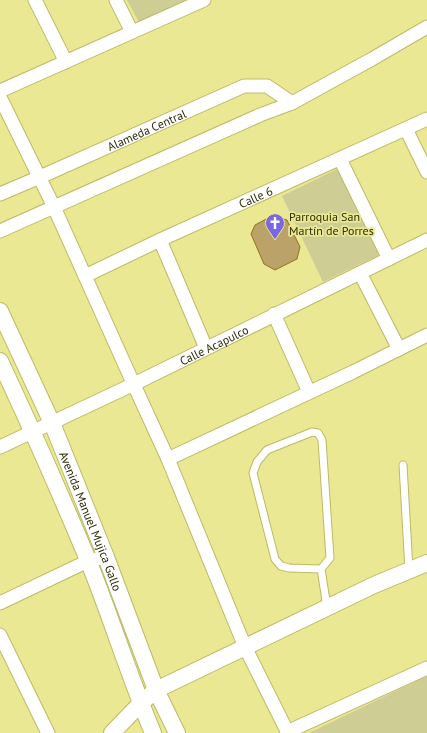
<svg xmlns="http://www.w3.org/2000/svg" width="427" height="733" font-family="'PT Sans',sans-serif">
	<style>
		.green { fill: #cecd94 }
		.building { fill: #bba269; stroke: #93731b }
		.lines { fill: none; stroke-linecap: round; stroke-linejoin: round }
		.service-casing { stroke: #bcba66; stroke-width: 9 }
		.minor-casing { stroke: #bcba66; stroke-width: 15 }
		.tertiary-casing { stroke: #bcba66; stroke-width: 18 }
		.service { stroke: #fff; stroke-width: 7 }
		.minor { stroke: #fff; stroke-width: 13 }
		.tertiary { stroke: #fff; stroke-width: 16 }
		.labels { text-anchor: middle; dominant-baseline: central; stroke-width: 3.5; stroke-linejoin: round; paint-order: stroke }
		.street-label { font-size: 12px; fill: #2d2c07; stroke: #eae892 }
		.poi-label { font-size: 12px; fill: #2d2c07; stroke: #eae892; text-anchor: start }
	</style>
	<rect width="100%" height="100%" fill="#eae892"/>
	<g class="green">
		<path d="M 127,0 L 186,0 L 140,24 Z"/>
		<path d="M 337,169 L 379,255 L 323,282 L 282,196 Z"/>
		<path d="M 427,676 L 427,733 L 309,733 Z"/>
	</g>
	<path class="building" d="M 272,216 L 287,220 L 300,247 L 297,259 L 275,270 L 264,264 L 251,234 L 255,225 Z"/>
	<g class="lines">
		<defs>
			<g id="service">
				<path d="M 403,465 L 409,570"/>
				<path d="M 321,569 L 289,568 L 281,566 L 275,559 L 253,473 L 257,462 L 267,450 L 312,432 L 318,433 L 322,440 L 330,558 L 321,569 L 327,607"/>
			</g>
			<g id="minor">
				<path d="M 35,0 L 66,62"/>
				<path d="M 116,0 L 132,32"/>
				<path d="M 0,91 L 204,0"/>
				<path d="M 0,97 L 54,207 L 129,374 L 168,459 L 245,647 L 288,733"/>
				<path d="M 406,129 L 427,172"/>
				<path d="M 340,159 L 389,259"/>
				<path id="s1" d="M 0,194 L 40,177 L 244,86 L 267,86 L 292,103"/>
				<path d="M 0,231 L 260,115 L 292,103 L 372,59 L 427,27"/>
				<path d="M 160,240 L 206,348"/>
				<path d="M 360,273 L 399,349"/>
				<path id="s2" d="M 85,276 L 160,240 L 427,119"/>
				<path d="M 274,314 L 309,392"/>
				<path id="s3" d="M 0,447 L 134,384 L 427,240"/>
				<path d="M 168,459 L 353,372 L 427,335"/>
				<path d="M 0,603 L 88,561 L 106,557"/>
				<path d="M 0,635 L 48,733"/>
				<path d="M 287,732 L 427,668"/>
			</g>
			<g id="tertiary">
				<path id="s4" d="M 0,311 L 52,423 L 106,557 L 156,690 L 177,733"/>
				<path d="M 0,361 C 31,427 60,493 88,560 C 111,617 129,676 153,733"/>
				<path d="M 112,733 L 140,704 L 156,690 L 374,585 L 427,563"/>
			</g>
		</defs>
		<use href="#service" class="service-casing"/>
		<use href="#minor" class="minor-casing"/>
		<use href="#tertiary" class="tertiary-casing"/>
		<use href="#service" class="service"/>
		<use href="#minor" class="minor"/>
		<use href="#tertiary" class="tertiary"/>
	</g>
	<defs>
		<symbol id="church-pin" viewBox="-11 -11 22 30"><path d="M0 17L-7.5 6A9.5 9.5 0 1 1 7.5 6Z" fill="#7c67e3" stroke="#eae892"/><path d="M-1.2-6h2.4v3.5h3.3v2.4h-3.3V6h-2.4V-.1h-3.3v-2.4h3.3Z" fill="#fff"/></symbol>
	</defs>
	<g fill-rule="evenodd">
		<use href="#church-pin" x="264" y="212" width="22" height="30"/>
	</g>
	<g class="labels">
		<g class="street-label">
			<text stroke="none"><textPath href="#s1" startOffset="160">Alameda Central</textPath></text>
			<text stroke="none"><textPath href="#s2" startOffset="188">Calle 6</textPath></text>
			<text stroke="none"><textPath href="#s3" startOffset="237">Calle Acapulco</textPath></text>
			<text stroke="none"><textPath href="#s4" startOffset="229">Avenida Manuel Mujica Gallo</textPath></text>
		</g>
		<g class="poi-label">
			<text x="289" y="216">Parroquia San<tspan x="289" dy="14">Martín de Porres</tspan></text>
		</g>
	</g>
</svg>
